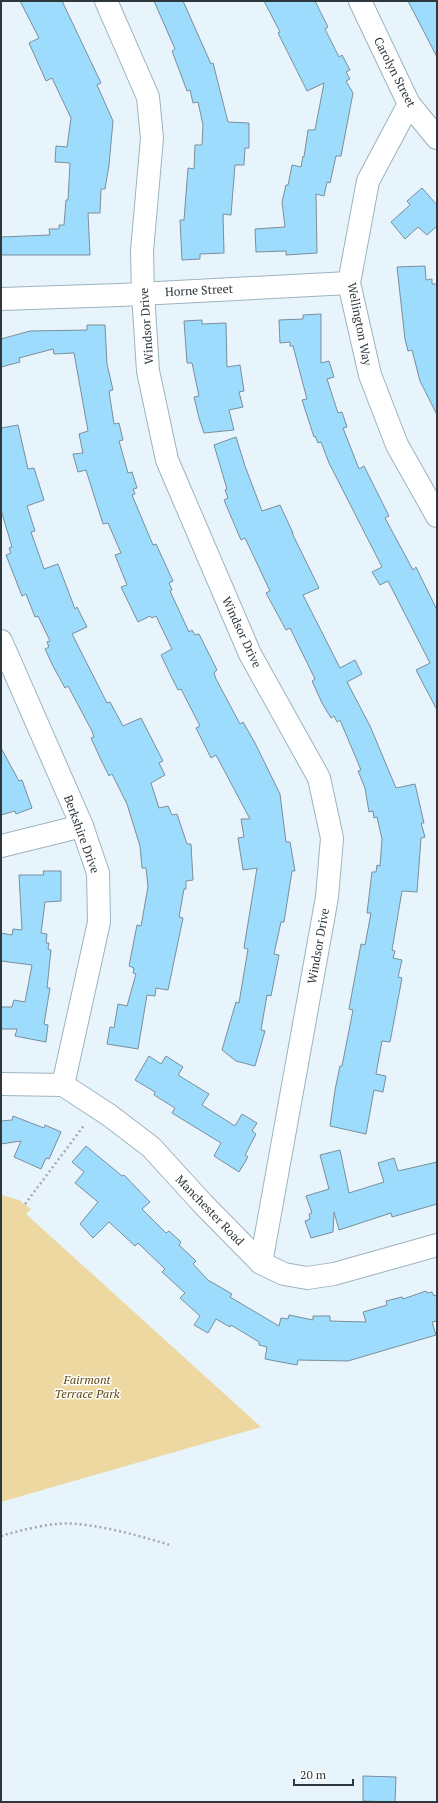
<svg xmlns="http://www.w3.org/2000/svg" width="438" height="1803" font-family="'PT Serif',serif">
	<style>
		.green { fill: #eed8a1 }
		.building { fill: #9edcfd; stroke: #7a8f9b }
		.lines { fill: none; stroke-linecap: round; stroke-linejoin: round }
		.minor-casing { stroke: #9db3bf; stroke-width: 24 }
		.path { stroke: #9ea9b0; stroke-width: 2.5; stroke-dasharray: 2 3; stroke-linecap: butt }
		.minor { stroke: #fff; stroke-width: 22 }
		.labels { text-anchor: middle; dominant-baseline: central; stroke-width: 3; stroke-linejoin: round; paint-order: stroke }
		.street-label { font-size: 12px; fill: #2e373c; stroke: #fff }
		.park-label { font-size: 12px; font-style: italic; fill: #5c480f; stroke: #fff }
	</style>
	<rect width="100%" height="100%" fill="#e7f4fc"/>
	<path class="green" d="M 2,1195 L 19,1200 L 31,1209 L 26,1214 L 261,1427 L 1,1502 L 1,1196 Z"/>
	<g class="building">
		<path d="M 20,1 L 62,1 L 101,83 L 97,85 L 113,121 L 109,165 L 105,189 L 101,189 L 100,213 L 88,213 L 90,255 L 1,255 L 1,237 L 50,235 L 49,229 L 59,229 L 59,225 L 64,225 L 66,200 L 68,200 L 70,163 L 55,162 L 56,146 L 67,147 L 71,118 L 52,78 L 46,81 L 29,43 L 39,38 Z"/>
		<path d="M 154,1 L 183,1 L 211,64 L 213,63 L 228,122 L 249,123 L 249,148 L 245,148 L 244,165 L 235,165 L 231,215 L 223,214 L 224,253 L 200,254 L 200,259 L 182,260 L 180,220 L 184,220 L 188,168 L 194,169 L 195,145 L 202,145 L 203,125 L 198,102 L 193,103 L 190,90 L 187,91 L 172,51 L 175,49 Z"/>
		<path d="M 264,1 L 315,1 L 328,27 L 325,29 L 339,57 L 342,55 L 350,70 L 346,72 L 350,79 L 346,81 L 353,93 L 341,156 L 336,156 L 330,183 L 327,182 L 324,196 L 316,194 L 317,253 L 286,255 L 286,251 L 256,252 L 255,229 L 285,227 L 282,202 L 286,185 L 288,185 L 292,165 L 301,167 L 303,156 L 304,157 L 308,130 L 315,130 L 324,83 L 307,91 L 278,33 L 280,32 Z"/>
		<path d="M 408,1 L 437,1 L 437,57 Z"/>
		<path d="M 422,188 L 437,205 L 437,226 L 427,235 L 418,227 L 405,239 L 391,222 L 410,205 L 407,201 Z"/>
		<path d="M 425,266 L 426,280 L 432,279 L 432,284 L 437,284 L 437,415 L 420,381 L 412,350 L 408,351 L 405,339 L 397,267 Z"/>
		<path d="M 321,314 L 321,363 L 329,361 L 334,377 L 327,379 L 338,413 L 342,412 L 347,427 L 343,428 L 359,469 L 364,466 L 389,516 L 385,518 L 413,570 L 416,567 L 437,610 L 437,710 L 416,670 L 430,663 L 388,581 L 380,585 L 372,572 L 382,567 L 378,559 L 329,463 L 321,442 L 318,443 L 315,436 L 314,437 L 302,400 L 307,399 L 293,346 L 290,346 L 290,342 L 280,343 L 279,320 L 303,319 L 303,315 Z"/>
		<path d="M 202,320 L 202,324 L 226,323 L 227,367 L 240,365 L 244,391 L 239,392 L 243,407 L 229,410 L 234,430 L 204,433 L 199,418 L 194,397 L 199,396 L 192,363 L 187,363 L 184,321 Z"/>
		<path d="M 87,325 L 105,325 L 107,364 L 113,390 L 109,391 L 114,424 L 119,423 L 123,440 L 119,441 L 128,473 L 132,472 L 137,488 L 133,489 L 135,494 L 132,495 L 153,545 L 156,544 L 173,581 L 169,583 L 172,590 L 170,591 L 189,632 L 192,630 L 195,635 L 199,634 L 217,670 L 214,673 L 216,679 L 240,724 L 243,722 L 255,743 L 280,794 L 286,842 L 290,842 L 295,871 L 292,871 L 284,922 L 281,922 L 274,954 L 279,955 L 271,996 L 267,995 L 261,1030 L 265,1031 L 255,1066 L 236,1061 L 222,1050 L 236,1002 L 239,1003 L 248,949 L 244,948 L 257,868 L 243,870 L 238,838 L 244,837 L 241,819 L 250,819 L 216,755 L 211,758 L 196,728 L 200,726 L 181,689 L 178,690 L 171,676 L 161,655 L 172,649 L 156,616 L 152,618 L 150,616 L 138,622 L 121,587 L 127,585 L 115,555 L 121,553 L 108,523 L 103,524 L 86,470 L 78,472 L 73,454 L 83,453 L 79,434 L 88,431 L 74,353 L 54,354 L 53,349 L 19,358 L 20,362 L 1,367 L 1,339 L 30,331 L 87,330 Z"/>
		<path d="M 18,425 L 28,469 L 34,468 L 44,500 L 27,506 L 35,531 L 31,532 L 44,569 L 58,564 L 75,609 L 77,607 L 87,627 L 72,634 L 107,703 L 110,702 L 123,726 L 141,718 L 163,761 L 159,763 L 165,775 L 151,783 L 159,808 L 168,806 L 172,815 L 177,814 L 187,844 L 191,844 L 193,880 L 186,881 L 186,889 L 184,889 L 179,917 L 183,918 L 168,990 L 156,988 L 155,996 L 147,995 L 138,1049 L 107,1044 L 110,1027 L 114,1028 L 118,1004 L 127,1006 L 136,974 L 133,973 L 134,968 L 129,966 L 137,925 L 141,926 L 148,887 L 146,868 L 142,868 L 140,846 L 127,804 L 112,774 L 109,776 L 101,760 L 91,738 L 94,737 L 92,731 L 68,686 L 65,688 L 53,666 L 45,649 L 49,647 L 47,642 L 50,641 L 38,616 L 35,617 L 26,594 L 22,596 L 6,555 L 11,553 L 9,548 L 12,547 L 1,510 L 1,428 Z"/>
		<path d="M 236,437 L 245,466 L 262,511 L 280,505 L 293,533 L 292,533 L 319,588 L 303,595 L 340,668 L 355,660 L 362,674 L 347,682 L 370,726 L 396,788 L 415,784 L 424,823 L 421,823 L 425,837 L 421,838 L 417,892 L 402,891 L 392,950 L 395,951 L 393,958 L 402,960 L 398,977 L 402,978 L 390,1042 L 382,1041 L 376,1074 L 386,1076 L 383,1092 L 374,1090 L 366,1134 L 330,1126 L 335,1090 L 340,1066 L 342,1066 L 353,1010 L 349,1009 L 361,944 L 365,945 L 371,913 L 367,913 L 372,872 L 376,872 L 377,865 L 380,866 L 382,839 L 377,817 L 374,818 L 373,811 L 369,812 L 365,788 L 358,771 L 361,770 L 340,720 L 337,722 L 334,716 L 331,718 L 322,703 L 312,681 L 315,679 L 290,628 L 286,630 L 266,593 L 270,591 L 245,538 L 241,540 L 224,500 L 228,498 L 225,490 L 227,489 L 214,445 Z"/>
		<path d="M 1,748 L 19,781 L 22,780 L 32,808 L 16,814 L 15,811 L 1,815 Z"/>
		<path d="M 43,871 L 61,871 L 61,901 L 45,902 L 41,933 L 47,934 L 46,943 L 49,943 L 48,949 L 51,950 L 47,988 L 50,988 L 44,1024 L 48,1025 L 46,1042 L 15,1036 L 17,1029 L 1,1029 L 1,1007 L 12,1007 L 14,1000 L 25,1002 L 32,965 L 1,961 L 1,933 L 12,935 L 13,929 L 22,930 L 19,875 L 44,875 Z"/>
		<path d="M 149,1056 L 161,1064 L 166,1056 L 183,1067 L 178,1075 L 209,1094 L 202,1105 L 235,1126 L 242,1114 L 257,1123 L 252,1131 L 256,1134 L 245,1155 L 248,1157 L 239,1172 L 214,1156 L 221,1143 L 172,1113 L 175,1108 L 154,1095 L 155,1092 L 135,1080 Z"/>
		<path d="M 13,1116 L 44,1128 L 45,1125 L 61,1132 L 49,1159 L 46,1158 L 41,1169 L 14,1157 L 21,1141 L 1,1144 L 1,1121 L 12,1120 Z"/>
		<path d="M 86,1146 L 122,1176 L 124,1175 L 150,1202 L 142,1209 L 166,1233 L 169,1231 L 181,1242 L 179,1245 L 196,1261 L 193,1264 L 208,1280 L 232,1294 L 230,1297 L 279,1326 L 281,1318 L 288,1319 L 289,1315 L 313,1320 L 313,1316 L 330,1316 L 330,1321 L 366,1322 L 363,1312 L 387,1305 L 386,1301 L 402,1297 L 403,1299 L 426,1291 L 427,1293 L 432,1292 L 434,1296 L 437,1295 L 437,1321 L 432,1322 L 436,1335 L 348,1361 L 298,1360 L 297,1365 L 265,1359 L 267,1347 L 259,1345 L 259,1342 L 231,1325 L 230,1327 L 216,1319 L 208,1333 L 194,1325 L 200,1316 L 180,1298 L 185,1293 L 162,1272 L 165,1269 L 138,1243 L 135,1246 L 109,1222 L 93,1238 L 80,1224 L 98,1202 L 75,1183 L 84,1172 L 72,1162 Z"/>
		<path d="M 340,1150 L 349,1193 L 384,1182 L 378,1163 L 394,1158 L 398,1171 L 437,1162 L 437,1204 L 392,1217 L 391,1213 L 339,1230 L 334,1212 L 333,1232 L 311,1238 L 305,1221 L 310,1219 L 309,1214 L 312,1213 L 306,1196 L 329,1189 L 320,1155 Z"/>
		<path d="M 363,1776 L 396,1777 L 395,1802 L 363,1801 Z"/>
	</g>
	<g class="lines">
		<defs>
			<g id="minor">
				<path d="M 106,1 L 148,97 L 152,138 L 142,251 L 143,293 L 148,371 L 167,460 L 250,654 L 319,778 L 332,838 L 327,897 L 261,1263"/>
				<path d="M 360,1 L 409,104 L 437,138"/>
				<path d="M 409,104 L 368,181 L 349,283 L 370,375 L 397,445 L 437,516"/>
				<path d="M 1,299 L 120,295 L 349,283"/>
				<path d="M 1,641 L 82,826 L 98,873 L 99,922 L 63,1085"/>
				<path d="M 1,846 L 82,826"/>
				<path d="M 1,1084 L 63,1085 L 109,1115 L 151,1147 L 203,1204 L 261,1263 L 284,1274 L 307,1278 L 334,1274 L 437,1245"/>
			</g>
		</defs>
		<use href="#minor" class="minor-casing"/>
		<g class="path">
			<path d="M 25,1204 L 85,1124"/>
			<path d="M 1,1536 C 21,1530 57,1521 77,1524 C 109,1527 140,1536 170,1545"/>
		</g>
		<use href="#minor" class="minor"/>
	</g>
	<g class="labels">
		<g class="street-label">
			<text transform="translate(395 72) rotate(63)">Carolyn Street</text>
			<text transform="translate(199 290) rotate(-3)">Horne Street</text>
			<text transform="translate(360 324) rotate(79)">Wellington Way</text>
			<text transform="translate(146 326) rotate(-94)">Windsor Drive</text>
			<text transform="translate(242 632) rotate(65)">Windsor Drive</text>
			<text transform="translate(82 834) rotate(70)">Berkshire Drive</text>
			<text transform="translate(318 946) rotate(-80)">Windsor Drive</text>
			<text transform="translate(210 1210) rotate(46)">Manchester Road</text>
		</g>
		<g class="park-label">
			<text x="87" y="1379">Fairmont<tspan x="87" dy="14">Terrace Park</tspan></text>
		</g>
	</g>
	<rect width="438" height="1803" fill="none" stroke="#2e373c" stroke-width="4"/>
	<path d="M294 1779v6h59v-6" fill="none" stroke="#2e373c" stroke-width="2"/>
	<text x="300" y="1779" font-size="12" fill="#2e373c" stroke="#ffffff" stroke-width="3" paint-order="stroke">20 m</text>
</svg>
